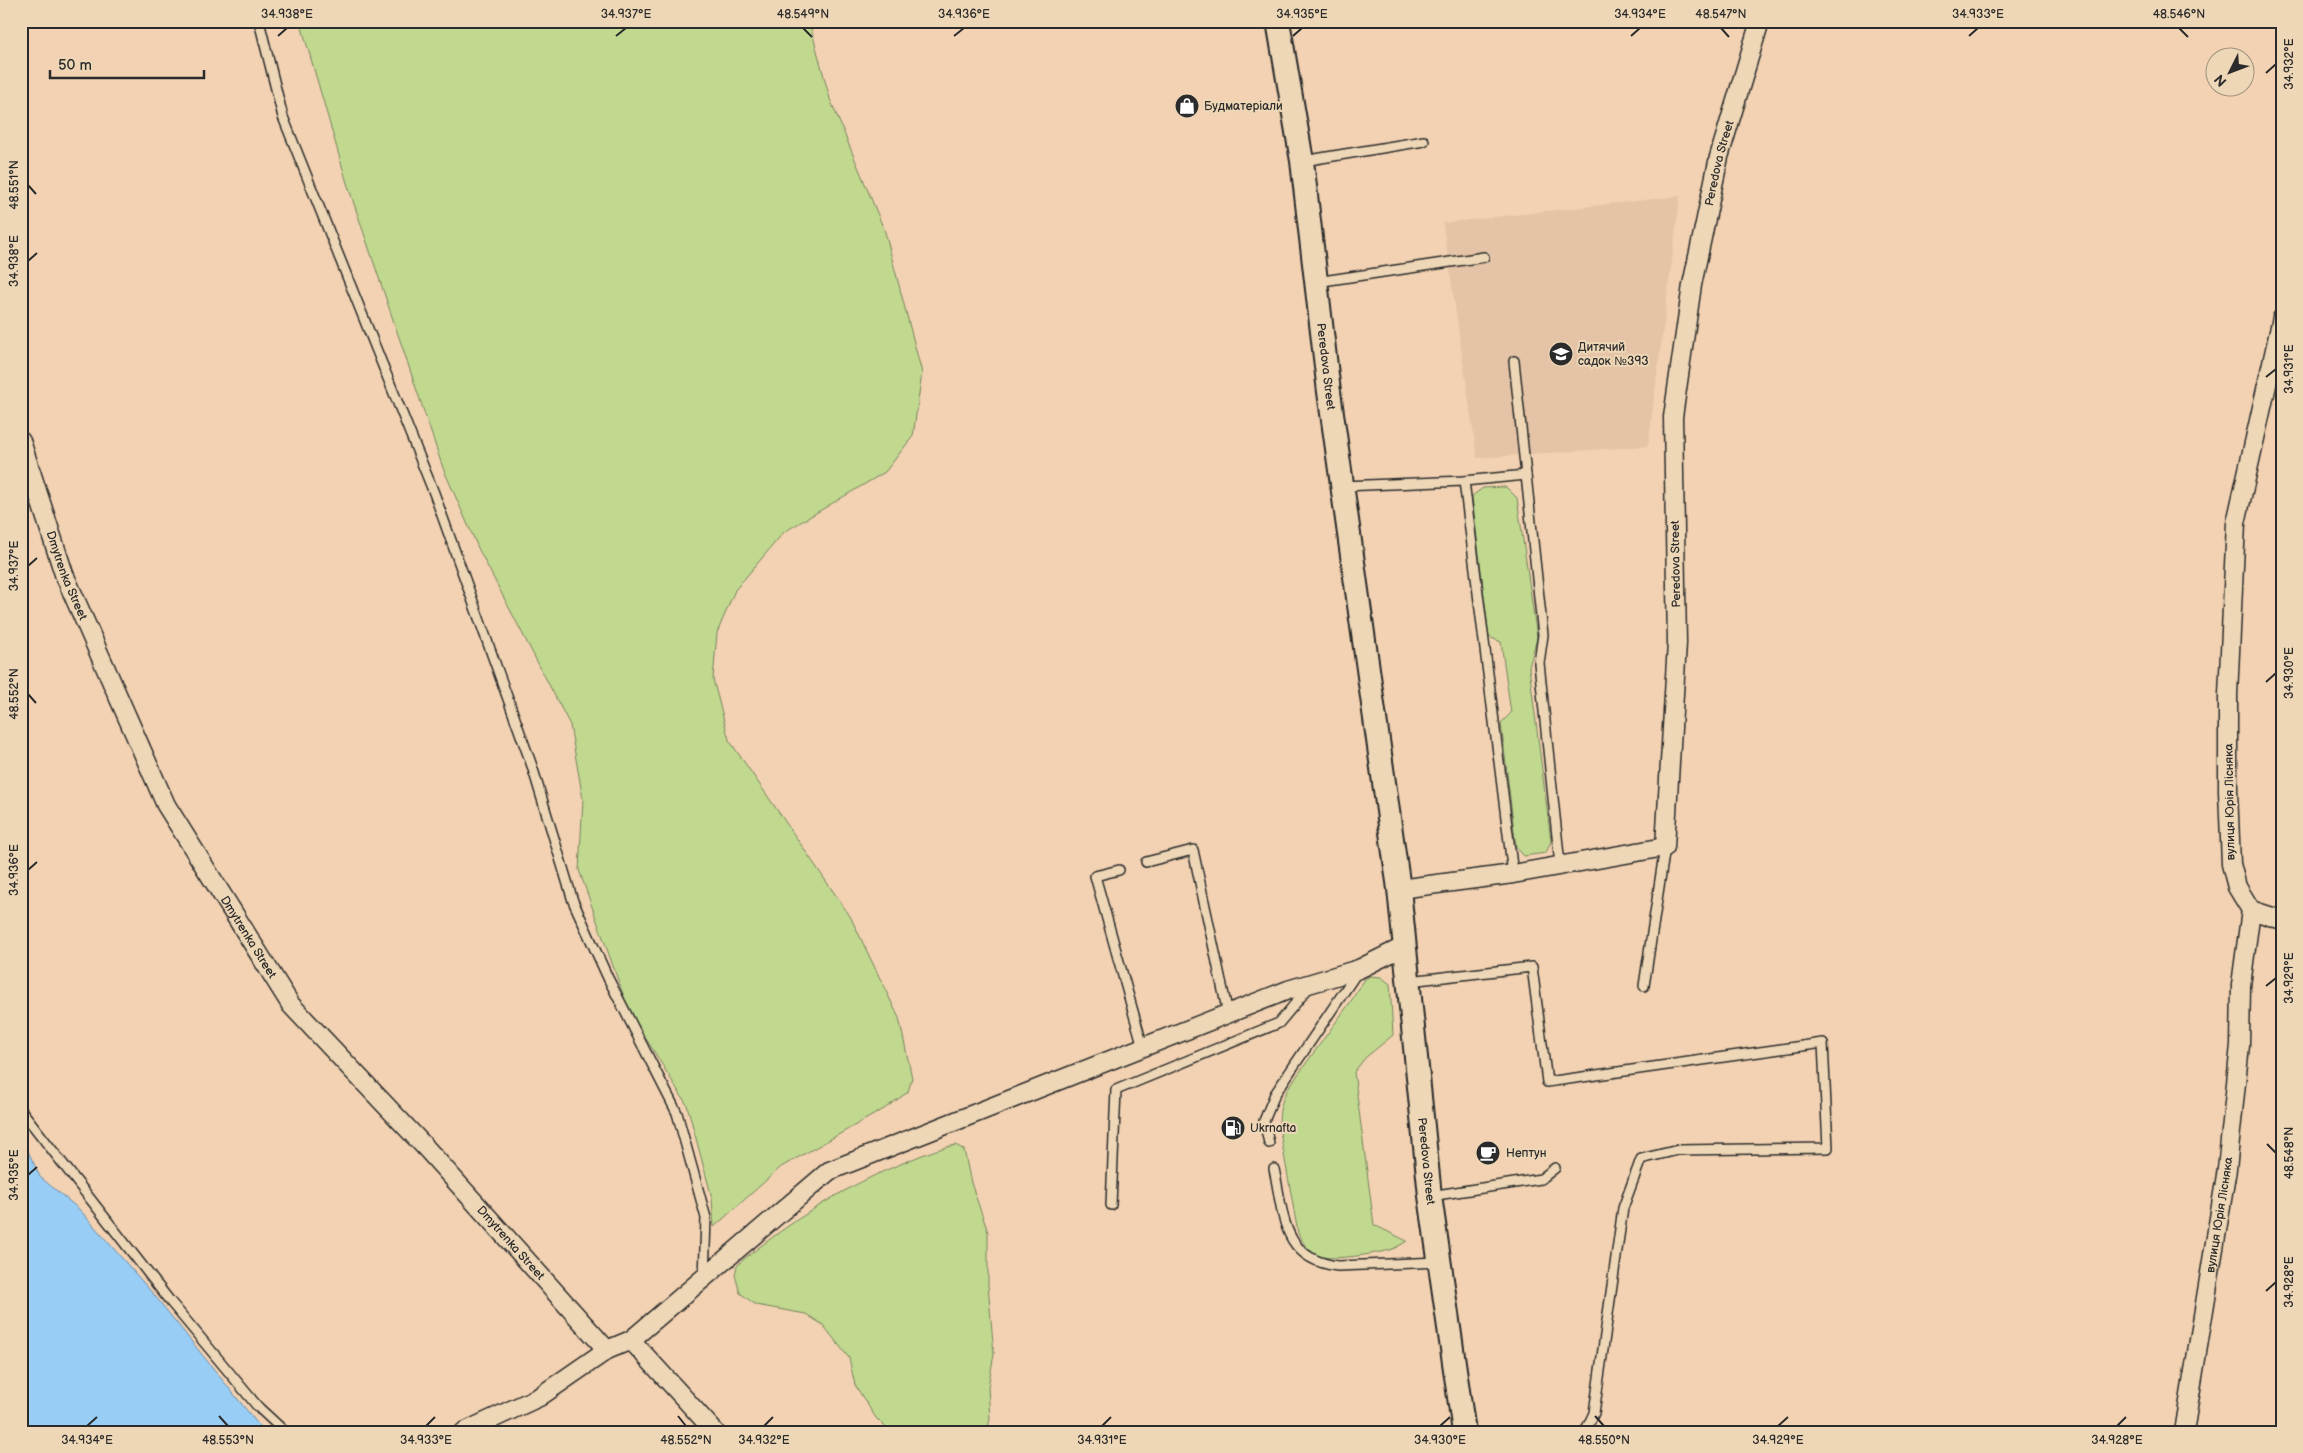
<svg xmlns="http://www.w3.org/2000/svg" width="2303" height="1453" font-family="'Balsamiq Sans',sans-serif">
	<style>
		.built { fill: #e4c3a6 }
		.green { fill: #c0d98f; stroke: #76825d }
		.water { fill: #98cdf6; stroke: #6c8ca5 }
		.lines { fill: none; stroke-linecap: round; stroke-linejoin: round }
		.service-casing { stroke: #2b2b2b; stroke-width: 12 }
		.minor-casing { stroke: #2b2b2b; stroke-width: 21 }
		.tertiary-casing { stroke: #2b2b2b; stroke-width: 26 }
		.service { stroke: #eed7b6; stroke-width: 9 }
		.minor { stroke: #eed7b6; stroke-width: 18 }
		.tertiary { stroke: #eed7b6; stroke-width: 22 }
		.ticks { fill: none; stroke: #2b2b2b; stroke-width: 2 }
		.labels { text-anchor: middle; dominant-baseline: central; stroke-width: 4; stroke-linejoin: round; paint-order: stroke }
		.poi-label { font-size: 12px; fill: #2b2b2b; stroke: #eed7b6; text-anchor: start }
		.street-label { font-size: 12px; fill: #2b2b2b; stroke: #eed7b6 }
		.neatline { fill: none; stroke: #2b2b2b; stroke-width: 2 }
		.ticks-label { font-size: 12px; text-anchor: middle; fill: #2b2b2b }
	</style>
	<rect width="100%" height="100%" fill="#f2d2b2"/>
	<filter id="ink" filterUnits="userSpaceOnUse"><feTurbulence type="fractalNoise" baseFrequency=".02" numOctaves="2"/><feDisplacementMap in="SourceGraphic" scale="10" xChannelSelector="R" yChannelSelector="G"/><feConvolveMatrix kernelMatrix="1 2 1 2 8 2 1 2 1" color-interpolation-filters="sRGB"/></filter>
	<g filter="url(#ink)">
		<path class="built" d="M 1680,196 L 1648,446 L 1477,458 L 1443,223 Z"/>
		<g class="green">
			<path d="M 300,21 L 809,21 L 830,99 L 885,232 L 922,373 L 913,436 L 885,472 L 784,532 L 735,590 L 717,633 L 713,679 L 729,740 L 850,916 L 899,1018 L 912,1078 L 908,1092 L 884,1109 L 781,1167 L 714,1227 L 712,1198 L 687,1105 L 629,1011 L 579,870 L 583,799 L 570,725 L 479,550 L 443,468 L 347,183 Z"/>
			<path d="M 1506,487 L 1517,498 L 1537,638 L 1529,667 L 1551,841 L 1546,853 L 1524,856 L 1516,847 L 1501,723 L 1511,713 L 1501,642 L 1489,637 L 1472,496 L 1483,488 Z"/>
			<path d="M 1370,976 L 1381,977 L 1390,984 L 1393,1035 L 1365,1058 L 1354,1072 L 1374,1225 L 1407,1241 C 1402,1244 1396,1248 1390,1250 C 1374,1254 1337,1260 1322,1257 C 1310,1254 1303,1244 1298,1233 L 1279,1126 C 1279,1111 1281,1100 1289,1087 L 1349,1004 L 1365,979 Z"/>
			<path d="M 956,1145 L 964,1150 L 971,1183 L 988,1232 L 988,1285 L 994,1354 L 988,1387 L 990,1419 L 987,1432 L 890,1432 L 876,1418 L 855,1385 L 849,1358 L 823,1325 L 806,1314 L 756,1305 L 740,1293 L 735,1275 L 737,1266 L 744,1259 C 792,1221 840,1189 898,1165 C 917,1157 935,1149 956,1145 Z"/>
		</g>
		<path class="water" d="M 21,1136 L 40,1177 L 80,1210 L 155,1296 L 257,1423 L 267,1432 L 21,1432 Z"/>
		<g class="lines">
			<defs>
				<g id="service">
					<path d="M 259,21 L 283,117 L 434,493 L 532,766 L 573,901 L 608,978 L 677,1113 L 706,1218 L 704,1278"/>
					<path d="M 1303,161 L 1424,141"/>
					<path d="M 1316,282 L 1484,257"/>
					<path d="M 1514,361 L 1526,475"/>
					<path d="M 1464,481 L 1513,874"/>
					<path d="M 1343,486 L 1464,481 L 1526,475 L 1543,635 L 1539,663 L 1560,865"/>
					<path d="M 1146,862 L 1193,850 L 1228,1014"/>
					<path d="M 1119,870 L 1095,876 L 1143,1047"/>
					<path d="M 1409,981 L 1532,967 L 1547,1082 L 1823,1043 L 1828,1148 L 1678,1150 L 1641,1159 L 1623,1208 L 1594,1413 L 1585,1432"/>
					<path d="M 1644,986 L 1665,847"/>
					<path d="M 21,1110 L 169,1300 L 258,1407 L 285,1432"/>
					<path d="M 1269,1143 L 1264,1121 L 1275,1094 L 1358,971"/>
					<path d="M 1274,1169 C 1284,1214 1281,1259 1338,1266 L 1440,1262"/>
					<path d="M 1430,1196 L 1541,1179 L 1555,1168"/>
					<path d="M 1111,1205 L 1116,1090 L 1279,1023 L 1310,986"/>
				</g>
				<g id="minor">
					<path id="s1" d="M 21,441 L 64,574 L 166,805 L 291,1005 L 426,1148 L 607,1350"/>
					<path id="s2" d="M 1399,889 L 1513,874 L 1665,847 L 1677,643 L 1673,417 L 1692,285 L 1719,157 L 1760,21"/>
					<path d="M 2251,910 L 2282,920"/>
					<path d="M 631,1340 L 715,1432"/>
					<path d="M 464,1432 L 539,1397 L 607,1350 L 631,1340 L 829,1171 L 1288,990 L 1359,969 L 1405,946"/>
					<path id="s3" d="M 2184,1432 L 2227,1169 L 2240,1045 L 2241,985 L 2251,910 L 2237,887 L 2231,864 L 2228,791 L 2228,695 L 2236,523 L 2282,318"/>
				</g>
				<g id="tertiary">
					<path id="s4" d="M 1278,21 L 1302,161 L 1329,392 L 1399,889 L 1430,1196 L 1464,1432"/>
				</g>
			</defs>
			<use href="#service" class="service-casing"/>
			<use href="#minor" class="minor-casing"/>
			<use href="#tertiary" class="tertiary-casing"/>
			<use href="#service" class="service"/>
			<use href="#minor" class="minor"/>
			<use href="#tertiary" class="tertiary"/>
		</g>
	</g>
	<path class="ticks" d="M 803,28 L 812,37M 1721,28 L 1729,37M 2179,28 L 2188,37M 278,36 L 287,28M 616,36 L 626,28M 954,36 L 964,28M 1293,36 L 1302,28M 1631,36 L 1640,28M 1969,36 L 1978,28M 2266,73 L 2276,64M 28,185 L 36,194M 28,261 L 37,253M 2266,377 L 2276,369M 28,566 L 37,558M 2266,682 L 2276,673M 28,694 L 36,703M 28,870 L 37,862M 2266,986 L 2276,978M 2267,1144 L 2276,1153M 28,1175 L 37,1167M 2266,1291 L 2276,1282M 219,1416 L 228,1426M 678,1416 L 686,1426M 1595,1416 L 1604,1426M 87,1426 L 97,1417M 426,1426 L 435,1417M 764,1426 L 773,1417M 1102,1426 L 1111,1417M 1440,1426 L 1450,1417M 1778,1426 L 1788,1417M 2117,1426 L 2126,1417"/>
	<defs>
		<symbol id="shop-disc" viewBox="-11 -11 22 22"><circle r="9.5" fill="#2b2b2b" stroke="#eed7b6"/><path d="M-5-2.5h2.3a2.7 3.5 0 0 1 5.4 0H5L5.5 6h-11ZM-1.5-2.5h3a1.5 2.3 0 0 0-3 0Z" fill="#fff"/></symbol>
		<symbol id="school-disc" viewBox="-11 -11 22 22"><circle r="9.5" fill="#2b2b2b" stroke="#eed7b6"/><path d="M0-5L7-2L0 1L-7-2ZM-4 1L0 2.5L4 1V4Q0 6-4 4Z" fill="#fff"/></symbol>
		<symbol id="fuel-disc" viewBox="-11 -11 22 22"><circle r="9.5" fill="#2b2b2b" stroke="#eed7b6"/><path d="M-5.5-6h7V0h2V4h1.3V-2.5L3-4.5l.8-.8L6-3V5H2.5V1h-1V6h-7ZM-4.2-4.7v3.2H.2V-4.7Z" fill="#fff"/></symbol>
		<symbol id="cafe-disc" viewBox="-11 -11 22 22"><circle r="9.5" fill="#2b2b2b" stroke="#eed7b6"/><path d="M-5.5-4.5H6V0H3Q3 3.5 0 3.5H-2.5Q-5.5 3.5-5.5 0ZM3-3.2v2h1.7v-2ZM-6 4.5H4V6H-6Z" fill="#fff"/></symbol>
	</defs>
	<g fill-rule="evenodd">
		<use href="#shop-disc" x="1173" y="92" width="28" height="28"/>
		<use href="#school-disc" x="1547" y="340" width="28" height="28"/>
		<use href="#fuel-disc" x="1219" y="1114" width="28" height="28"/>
		<use href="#cafe-disc" x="1474" y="1139" width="28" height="28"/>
	</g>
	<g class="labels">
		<g class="poi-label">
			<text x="1204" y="106">Будматеріали</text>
			<text x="1578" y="347">Дитячий<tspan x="1578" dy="14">садок №393</tspan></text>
			<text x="1250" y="1128">Ukrnafta</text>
			<text x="1506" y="1153">Нептун</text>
		</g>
		<g class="street-label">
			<text stroke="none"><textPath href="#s2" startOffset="958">Peredova Street</textPath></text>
			<text stroke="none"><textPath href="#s4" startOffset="349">Peredova Street</textPath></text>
			<text transform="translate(1676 564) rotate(-91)">Peredova Street</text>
			<text stroke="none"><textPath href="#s1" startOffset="142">Dmytrenka Street</textPath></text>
			<text transform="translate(2230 802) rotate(-91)">вулиця Юрія Лісняка</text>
			<text stroke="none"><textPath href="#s1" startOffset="548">Dmytrenka Street</textPath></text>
			<text stroke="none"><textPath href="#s4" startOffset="1150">Peredova Street</textPath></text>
			<text stroke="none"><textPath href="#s3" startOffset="220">вулиця Юрія Лісняка</textPath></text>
			<text stroke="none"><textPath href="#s1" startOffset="952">Dmytrenka Street</textPath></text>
		</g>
	</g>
	<rect width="2303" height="1453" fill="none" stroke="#eed7b6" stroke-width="55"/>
	<g transform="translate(2230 72) rotate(228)"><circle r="24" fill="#eed7b6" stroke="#a0927e"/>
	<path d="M0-4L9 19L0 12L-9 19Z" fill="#2b2b2b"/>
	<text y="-8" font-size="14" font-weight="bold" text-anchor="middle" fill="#2b2b2b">N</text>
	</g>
	<path d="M50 70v8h154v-8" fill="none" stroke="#2b2b2b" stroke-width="2.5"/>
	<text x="58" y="70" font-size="15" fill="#2b2b2b" stroke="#eed7b6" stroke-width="4" paint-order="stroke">50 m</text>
	<rect x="28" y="28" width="2248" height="1398" class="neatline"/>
	<g class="ticks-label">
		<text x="287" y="18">34.938°E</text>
		<text x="626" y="18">34.937°E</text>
		<text x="803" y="18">48.549°N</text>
		<text x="964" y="18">34.936°E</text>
		<text x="1302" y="18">34.935°E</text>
		<text x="1640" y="18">34.934°E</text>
		<text x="1721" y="18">48.547°N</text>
		<text x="1978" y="18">34.933°E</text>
		<text x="2179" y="18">48.546°N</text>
		<text transform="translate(2289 64) rotate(-90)" y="4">34.932°E</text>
		<text transform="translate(14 185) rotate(-90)" y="4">48.551°N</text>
		<text transform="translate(14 261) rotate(-90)" y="4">34.938°E</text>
		<text transform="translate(2289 369) rotate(-90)" y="4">34.931°E</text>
		<text transform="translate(14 566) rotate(-90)" y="4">34.937°E</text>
		<text transform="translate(2289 673) rotate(-90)" y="4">34.930°E</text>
		<text transform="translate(14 694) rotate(-90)" y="4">48.552°N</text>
		<text transform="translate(14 870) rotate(-90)" y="4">34.936°E</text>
		<text transform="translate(2289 978) rotate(-90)" y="4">34.929°E</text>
		<text transform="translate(2289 1153) rotate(-90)" y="4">48.548°N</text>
		<text transform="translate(14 1175) rotate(-90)" y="4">34.935°E</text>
		<text transform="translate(2289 1282) rotate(-90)" y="4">34.928°E</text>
		<text x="87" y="1444">34.934°E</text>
		<text x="228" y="1444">48.553°N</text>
		<text x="426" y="1444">34.933°E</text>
		<text x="686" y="1444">48.552°N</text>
		<text x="764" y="1444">34.932°E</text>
		<text x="1102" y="1444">34.931°E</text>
		<text x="1440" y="1444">34.930°E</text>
		<text x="1604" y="1444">48.550°N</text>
		<text x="1778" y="1444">34.929°E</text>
		<text x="2117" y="1444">34.928°E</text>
	</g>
</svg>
